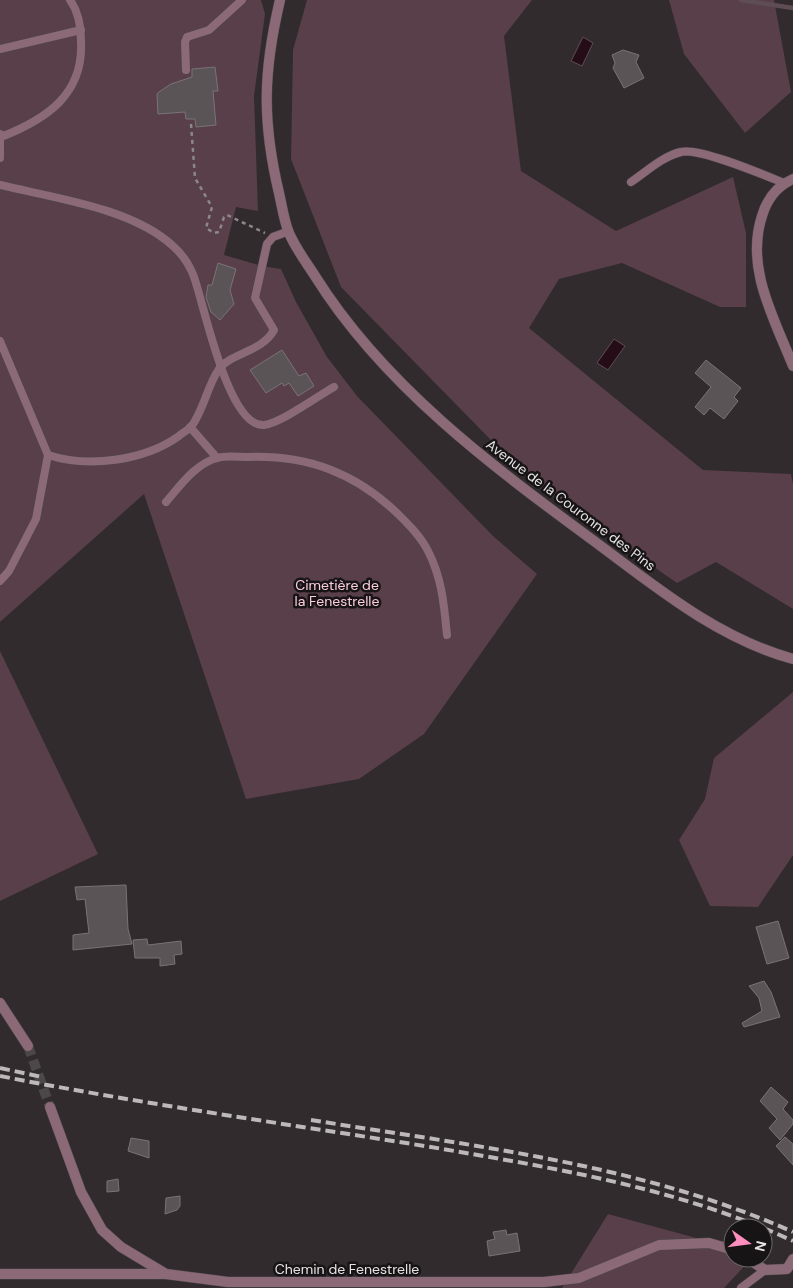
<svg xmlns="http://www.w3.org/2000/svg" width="793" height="1288" font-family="'DM Sans',sans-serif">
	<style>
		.green { fill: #583f49 }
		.water { fill: #250d18; stroke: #5f4d56 }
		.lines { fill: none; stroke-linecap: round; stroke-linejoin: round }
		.stream { stroke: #5f4d56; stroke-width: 4.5 }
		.building { fill: #5b5456; stroke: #7a7375 }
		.minor-tunnel { stroke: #4c4749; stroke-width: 10; stroke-dasharray: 10 5; stroke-linecap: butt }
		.service-casing { stroke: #4e484a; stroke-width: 9 }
		.minor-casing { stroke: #4e484a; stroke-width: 11 }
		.tertiary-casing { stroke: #4e484a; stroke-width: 11 }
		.path { stroke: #8c8789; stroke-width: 2.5; stroke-dasharray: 4 4; stroke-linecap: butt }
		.service { stroke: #8b6976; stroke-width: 8 }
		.minor { stroke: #8b6976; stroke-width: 10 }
		.tertiary { stroke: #8b6976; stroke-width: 10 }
		.rail { stroke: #bdb9bb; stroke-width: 4; stroke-dasharray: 10 5; stroke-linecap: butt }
		.labels { text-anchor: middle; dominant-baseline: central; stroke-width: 5; stroke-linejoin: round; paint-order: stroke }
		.street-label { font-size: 14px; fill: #e7e3e5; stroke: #171415 }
		.park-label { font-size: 14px; fill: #fdcdde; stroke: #171415 }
	</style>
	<rect width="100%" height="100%" fill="#312b2d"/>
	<g class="green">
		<path d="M 0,0 L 261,0 L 265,14 L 254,96 L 258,211 L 236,207 L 224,255 L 262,266 L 281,269 L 296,302 L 327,357 L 357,396 L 493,536 L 537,574 L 424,734 L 359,779 L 246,799 L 144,494 L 0,622 Z"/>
		<path d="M 307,0 L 532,0 L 504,36 L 521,171 L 616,231 L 733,177 L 746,233 L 746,307 L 720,307 L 622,263 L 559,279 L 529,328 L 703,470 L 791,474 L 793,485 L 793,609 L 716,562 L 677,583 L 533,483 L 341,287 L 291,159 L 293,50 Z"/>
		<path d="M 669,0 L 774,0 L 791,92 L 745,133 L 684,54 Z"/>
		<path d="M 0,651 L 98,854 L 0,901 Z"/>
		<path d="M 793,692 L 793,855 L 758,907 L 710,906 L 679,840 L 705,799 L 714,758 Z"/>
		<path d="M 608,1214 L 733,1248 L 733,1258 L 752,1258 L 724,1288 L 562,1288 Z"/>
	</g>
	<g class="water">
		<path d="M 583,37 L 593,43 L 582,66 L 571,61 Z"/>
		<path d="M 614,339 L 625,346 L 608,370 L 597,363 Z"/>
	</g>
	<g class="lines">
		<path class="stream" d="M 741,0 L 793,8"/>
	</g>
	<g class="building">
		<path d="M 623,50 L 639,55 L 636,62 L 644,78 L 624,88 L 613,68 L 615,63 L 612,55 Z"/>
		<path d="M 215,67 L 218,91 L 213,91 L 216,125 L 196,127 L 195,119 L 186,119 L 185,112 L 158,114 L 157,94 L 159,92 L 171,84 L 192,77 L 192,69 Z"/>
		<path d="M 218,263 L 236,269 L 230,290 L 234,304 L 220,320 L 211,312 L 206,297 L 208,285 L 212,285 Z"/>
		<path d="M 282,350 L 299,376 L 306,373 L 314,386 L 298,396 L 289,383 L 284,386 L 282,383 L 266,393 L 250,370 Z"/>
		<path d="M 706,360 L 741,388 L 734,397 L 738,401 L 724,419 L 710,408 L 704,415 L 695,407 L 711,387 L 695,373 Z"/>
		<path d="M 126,885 L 128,929 L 132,944 L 73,950 L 73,935 L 89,933 L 85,899 L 77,900 L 75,887 Z"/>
		<path d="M 778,921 L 789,958 L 767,964 L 756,927 Z"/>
		<path d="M 147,939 L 148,945 L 181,941 L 182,954 L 174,955 L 175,964 L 160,966 L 160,958 L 135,958 L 133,940 Z"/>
		<path d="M 764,981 L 771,992 L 780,1017 L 744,1027 L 742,1023 L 762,1011 L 759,998 L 749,986 Z"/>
		<path d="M 771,1087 L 788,1102 L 783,1109 L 793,1120 L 793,1124 L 780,1140 L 769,1128 L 777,1119 L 760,1101 Z"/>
		<path d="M 785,1137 L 793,1144 L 793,1165 L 776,1146 Z"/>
		<path d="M 131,1138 L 149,1141 L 149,1158 L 128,1151 Z"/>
		<path d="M 118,1179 L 119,1191 L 107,1192 L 107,1181 Z"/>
		<path d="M 180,1196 L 180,1206 L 177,1210 L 165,1214 L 166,1198 Z"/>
		<path d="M 506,1230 L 507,1235 L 517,1233 L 520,1251 L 489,1256 L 487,1241 L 495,1239 L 493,1232 Z"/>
	</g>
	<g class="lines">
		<path class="minor-tunnel" d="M 28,1046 L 50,1107"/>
		<defs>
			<g id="service">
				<path d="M 0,49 L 81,30"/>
				<path d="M 186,70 L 185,42 L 187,37 L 209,30 L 242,0"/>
				<path d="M 0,134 L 0,158"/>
				<path d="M 1,137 C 47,119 84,94 81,41 C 81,27 78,11 70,0"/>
				<path d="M 631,182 C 646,172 663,156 681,152 C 699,147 764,175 784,183"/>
				<path d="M 0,185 C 54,198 132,208 173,246 C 182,254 190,266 194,277 C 204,304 228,428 264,425 C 281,423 318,396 334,387"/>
				<path d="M 0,341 L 48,455 C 88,468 144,461 179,436 C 182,433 188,430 191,427 C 204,410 207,386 219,369 C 231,353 262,352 274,330 L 255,298 L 267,244 L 273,237 L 289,231"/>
				<path d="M 190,427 L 217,458"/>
				<path d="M 166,502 C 180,486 195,464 217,458 C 226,455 238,457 248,457 C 308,455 356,473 399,515 C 410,526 421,537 428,551 C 442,578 444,605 447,635"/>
				<path d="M 0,581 L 9,571 L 36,519 L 48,455"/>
				<path d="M 741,1288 L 765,1270"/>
			</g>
			<g id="minor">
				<path d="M 793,179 C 777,186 767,199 762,216 C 745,268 774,318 793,366"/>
				<path d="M 0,1003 L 28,1046"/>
				<path d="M 50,1107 L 81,1192 L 102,1230 L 121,1247 L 166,1274 L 228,1282 L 544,1282 L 579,1278 L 659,1245 L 709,1243 L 733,1250"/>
				<path d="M 747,1258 L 765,1270 L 787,1269 L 793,1259"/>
				<path d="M 0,1274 L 165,1274"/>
			</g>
			<path id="tertiary" d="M 280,0 C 263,72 262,121 279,193 C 282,206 284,221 289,233 C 296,249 306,262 315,276 C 383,385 492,466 594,541 C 656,587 717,638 793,659"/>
		</defs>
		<use href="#service" class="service-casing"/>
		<use href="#minor" class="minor-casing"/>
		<use href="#tertiary" class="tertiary-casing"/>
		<path class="path" d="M 191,124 L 195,178 L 212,207 L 206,228 L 214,233 L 219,232 L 224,217 L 227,215 L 265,233"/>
		<use href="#service" class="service"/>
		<use href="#minor" class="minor"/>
		<use href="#tertiary" class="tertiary"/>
		<g class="rail">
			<path d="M 0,1068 L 42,1077"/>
			<path d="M 0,1076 C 143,1104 287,1124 431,1147 C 554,1168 679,1188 793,1241"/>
			<path d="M 311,1120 C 473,1146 641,1164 793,1232"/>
		</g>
	</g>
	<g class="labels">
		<g class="street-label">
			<text transform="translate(571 505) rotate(37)">Avenue de la Couronne des Pins</text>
			<text x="347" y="1269">Chemin de Fenestrelle</text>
		</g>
		<g class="park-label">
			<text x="337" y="585">Cimetière de<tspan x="337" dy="16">la Fenestrelle</tspan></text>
		</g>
	</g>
	<g transform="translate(748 1243) rotate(104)"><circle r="24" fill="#171415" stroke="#6a6768"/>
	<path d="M0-4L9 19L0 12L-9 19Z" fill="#fe8ebd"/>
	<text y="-8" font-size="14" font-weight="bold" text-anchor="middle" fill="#e7e3e5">N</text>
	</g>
</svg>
